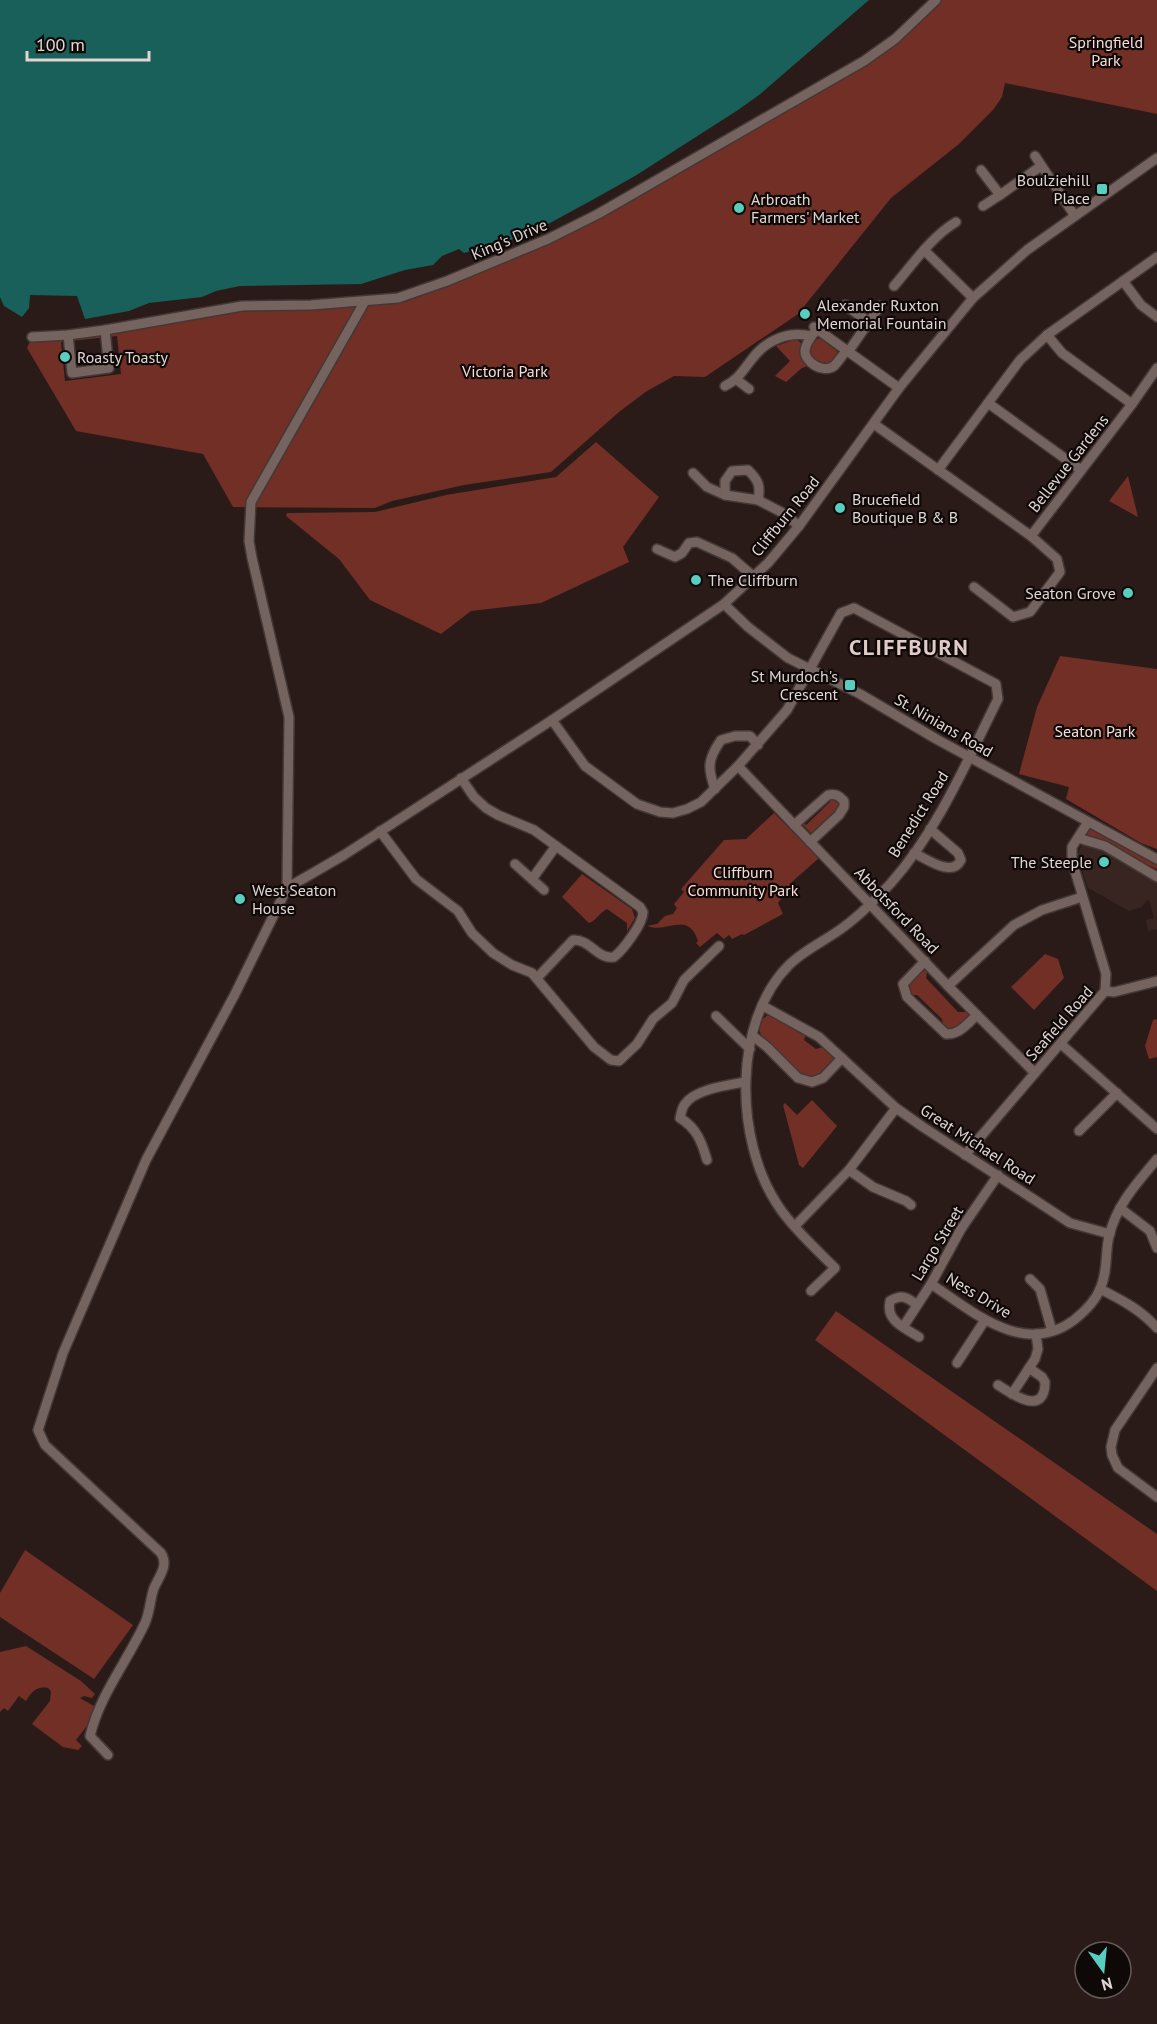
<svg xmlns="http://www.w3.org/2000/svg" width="1157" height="2024" font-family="'PT Sans',sans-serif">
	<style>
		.built { fill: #382420 }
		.green { fill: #712f25; fill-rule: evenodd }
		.water { fill: #186059 }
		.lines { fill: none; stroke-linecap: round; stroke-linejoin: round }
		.minor-casing { stroke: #433836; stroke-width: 12 }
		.minor { stroke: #75635f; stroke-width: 9 }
		.poi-dot { fill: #58cec1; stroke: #0e0807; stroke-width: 2 }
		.labels { text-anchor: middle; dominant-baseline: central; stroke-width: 4.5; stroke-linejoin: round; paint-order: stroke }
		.park-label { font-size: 16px; fill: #f7ddd8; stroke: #0e0807 }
		.poi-label { font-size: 16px; fill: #e0d6d4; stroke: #0e0807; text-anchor: start }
		.street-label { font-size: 16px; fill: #e0d6d4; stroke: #0e0807 }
		.district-label { font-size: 22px; font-weight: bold; letter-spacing: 1.5px; fill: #e0cbc7; stroke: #0e0807 }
	</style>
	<rect width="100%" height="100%" fill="#2a1b19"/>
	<path class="built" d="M 1086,835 L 1090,840 L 1157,872 L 1157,929 L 1148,931 L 1146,920 L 1154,918 L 1150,902 L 1147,900 L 1142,907 L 1129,911 L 1088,888 L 1077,856 Z"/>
	<g class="green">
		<path d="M 933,0 L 1157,0 L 1157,114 L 1005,83 L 1002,97 L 993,110 L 959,144 L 891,198 L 798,314 L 705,377 L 674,376 L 647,391 L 619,412 L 551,472 L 464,485 L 392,501 L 375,508 L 233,507 L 203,454 L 76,431 L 27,348 L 32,337 L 242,306 L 398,298 L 598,214 L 895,39 ZM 117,336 L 121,374 L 65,381 L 61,342 Z"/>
		<path d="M 820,338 L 837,351 L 837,355 L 832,364 L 822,365 L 810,357 L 809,346 L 812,341 Z"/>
		<path d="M 796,339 L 801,343 L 801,356 L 808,366 L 802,368 L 786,382 L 775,376 L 790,361 L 776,346 Z"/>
		<path d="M 596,442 L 659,497 L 623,547 L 629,562 L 541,603 L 471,611 L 441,634 L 370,600 L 339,559 L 286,516 L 287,513 L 375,512 L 446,495 L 556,477 Z"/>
		<path d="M 1128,476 L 1138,517 L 1109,501 Z"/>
		<path d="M 1060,656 L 1157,669 L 1157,849 L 1141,843 L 1066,799 L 1069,787 L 1019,774 L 1037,707 Z"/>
		<path d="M 826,797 L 830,797 L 838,800 L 839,807 L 812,834 L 800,822 L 801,820 L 806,825 L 830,802 Z"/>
		<path d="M 774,813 L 819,858 L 793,881 L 778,903 L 783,914 L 744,935 L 742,934 L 732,939 L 729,935 L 724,939 L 717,933 L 700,947 L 696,943 L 698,941 C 688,910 667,934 647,926 L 657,924 L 665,916 L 673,914 L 677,908 L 674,904 L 684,892 L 681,889 L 724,840 L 746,839 Z"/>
		<path d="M 1090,829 L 1157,864 L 1157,869 L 1089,838 L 1087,833 Z"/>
		<path d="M 582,874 L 632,909 L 635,918 L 627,931 L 627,923 L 607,909 C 600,912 596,921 589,923 L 562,897 Z"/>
		<path d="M 1045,954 L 1058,959 L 1064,978 L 1034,1010 L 1011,987 Z"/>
		<path d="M 923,968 L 927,972 L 926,978 L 958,1012 L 968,1012 L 970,1015 C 966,1027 956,1028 944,1031 L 942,1019 L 917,995 L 910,995 L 909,983 Z"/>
		<path d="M 770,1014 L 806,1034 L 804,1040 L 816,1049 L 823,1047 L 830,1052 L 834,1060 L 824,1076 L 805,1078 L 762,1036 C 756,1028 761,1018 770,1014 Z"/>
		<path d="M 1157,1019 L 1157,1057 L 1149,1059 L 1145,1046 L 1153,1020 Z"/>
		<path d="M 812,1100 L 837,1126 L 803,1168 L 799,1165 L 783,1105 L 785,1103 L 797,1115 Z"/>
		<path d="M 836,1311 L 1157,1534 L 1157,1591 L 815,1340 Z"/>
		<path d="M 25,1550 L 133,1625 L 94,1679 L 0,1617 L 0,1593 Z"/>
		<path d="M 26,1646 L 81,1681 L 95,1694 L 92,1698 L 84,1696 L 80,1698 L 94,1706 L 90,1722 L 76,1740 L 82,1746 L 78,1750 L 63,1747 L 32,1724 L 50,1701 L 51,1691 L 48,1688 C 37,1686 32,1691 26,1701 L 19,1696 L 8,1711 L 4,1708 L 0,1712 L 0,1652 Z"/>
	</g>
	<path class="water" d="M 0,0 L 869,0 L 759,95 L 738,110 L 635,176 L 594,199 L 539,229 L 474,254 L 472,251 L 464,253 L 459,249 L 442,256 L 433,265 L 405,270 L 361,284 L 240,286 L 216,291 L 202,297 L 149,303 L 129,311 L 85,319 L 77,296 L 30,295 L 29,308 L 22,317 L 4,306 L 0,297 Z"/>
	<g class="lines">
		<defs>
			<g id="minor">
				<path d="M 1035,156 L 1075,216"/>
				<path d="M 981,170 L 1000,195 L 1041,166"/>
				<path d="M 983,206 L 1000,195"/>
				<path d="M 924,250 L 973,298"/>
				<path d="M 1123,281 L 1141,305 L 1157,317"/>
				<path d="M 894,286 C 913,264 931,237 956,222"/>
				<path d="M 845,305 L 869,322"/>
				<path d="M 814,327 L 899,388"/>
				<path d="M 814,333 C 810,338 806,344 805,350 C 804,362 823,374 834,366 C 838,362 842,356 846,351"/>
				<path d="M 68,335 L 72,373 L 109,368 L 105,330"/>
				<path d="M 1047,335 L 1062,353 L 1132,404"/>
				<path d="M 32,337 L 68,335 L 105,330 L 242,306 L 311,305 L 398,298 L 447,281 L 548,239 L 598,214 L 864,61 L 895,39 L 936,0"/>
				<path d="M 848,352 L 880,306"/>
				<path d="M 737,380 L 749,389"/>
				<path d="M 725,386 C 739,379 743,370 752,359 C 766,340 788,331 811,336"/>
				<path d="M 988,403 L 1081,470"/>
				<path d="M 874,424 L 1031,536 L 1132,404 L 1157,368"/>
				<path d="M 938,470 L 1020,360 L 1047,335 L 1157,257"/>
				<path d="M 693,473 L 707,487 L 725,495 L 758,500 L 783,513 L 799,526"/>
				<path d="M 725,495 L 725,481 L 732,471 L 748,470 C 758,480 761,485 758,500"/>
				<path d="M 657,549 L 675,557 L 682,553 L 689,543 L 697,542 L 732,558 L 754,577"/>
				<path d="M 974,587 L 1013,617 L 1030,612 L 1060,572 L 1057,559 L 1031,536"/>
				<path d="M 724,604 L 748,627 L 788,658 L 860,694 L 938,740 L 1157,859"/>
				<path d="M 552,720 L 585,766 L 637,804 L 660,812 L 673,813 L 687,809 L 701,802 L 738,766 L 787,710 L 841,613 L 854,608 L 996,684 L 998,699 C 967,761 938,830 891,883 C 877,898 861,914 845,926 C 827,940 805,949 789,965 C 732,1022 735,1140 777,1204 C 790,1225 817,1250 835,1268 L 811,1291"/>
				<path d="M 738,766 L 948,986 L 1035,1073"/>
				<path d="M 461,778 L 474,797 L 486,808 L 498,815 L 534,830 L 640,907 L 643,912 C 643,924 623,950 614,957 C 598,960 590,939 573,940 L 537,978"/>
				<path d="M 715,789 C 707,767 708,759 721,740 L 735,736 L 750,736 L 758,745"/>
				<path d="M 794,825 L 828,795 C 836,793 839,796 844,801 L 844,807 L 839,815 L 810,842"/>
				<path d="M 380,831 L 416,879 L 458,911 L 472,933 L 493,953 L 512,965 L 532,973 L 594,1047 L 611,1060 L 619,1061 L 637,1044 L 653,1019 L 672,1003 L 684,980 L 719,946"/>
				<path d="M 1078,838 L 1105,846 L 1157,877"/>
				<path d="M 914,853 C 927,859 952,878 961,860 L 958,853 L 930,829"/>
				<path d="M 515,864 L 544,890"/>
				<path d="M 532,879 L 556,846"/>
				<path d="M 287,888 L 344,855 L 552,720 L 724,604 L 768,563 L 799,526 L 899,388 L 973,298 L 1027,250 L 1157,158"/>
				<path d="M 925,961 L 903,984 L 907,997 L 946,1034 C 959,1035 967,1024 977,1015"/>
				<path d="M 948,986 L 1014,925 L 1042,910 L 1082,897"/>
				<path d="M 1105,991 L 1114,992 L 1157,981"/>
				<path d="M 763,1006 L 819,1037 L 896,1108 L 923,1127 L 1070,1223 L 1110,1234"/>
				<path d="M 716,1016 L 750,1049"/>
				<path d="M 753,1036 L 767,1047 L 798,1078 L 812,1082 L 823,1078 L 842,1058"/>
				<path d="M 1061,1044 L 1157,1129"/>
				<path d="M 1079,1131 L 1117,1093"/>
				<path d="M 965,1155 L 1105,991 L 1106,974 L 1072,861 L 1072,847 L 1088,822"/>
				<path d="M 707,1160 C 702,1143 697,1128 680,1118 C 681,1114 682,1107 685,1104 C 695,1089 729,1085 745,1082"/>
				<path d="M 849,1170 L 873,1187 L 906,1201 L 911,1205"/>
				<path d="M 1120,1208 L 1150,1231 L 1157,1248"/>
				<path d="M 795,1226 L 849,1170 L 896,1108"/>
				<path d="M 1030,1279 L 1040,1289 L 1052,1331"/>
				<path d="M 931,1284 C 972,1311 1024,1358 1074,1320 C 1084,1312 1095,1302 1100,1289 C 1108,1272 1105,1253 1109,1236 C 1117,1204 1137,1183 1157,1159"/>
				<path d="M 1100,1289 C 1122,1300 1141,1310 1157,1328"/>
				<path d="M 917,1305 C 907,1297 902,1294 890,1301 C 885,1321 905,1328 919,1337"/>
				<path d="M 903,1327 L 931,1284 L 961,1229 L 998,1175"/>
				<path d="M 957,1363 L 985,1320"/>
				<path d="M 1157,1368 L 1115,1430 L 1111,1447 L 1112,1455 L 1118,1468 L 1157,1497"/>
				<path d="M 998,1385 C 1013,1395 1045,1417 1045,1382 L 1042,1377 L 1029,1368"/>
				<path d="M 1012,1394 L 1035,1359 L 1038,1349 L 1036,1334"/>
				<path d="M 108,1755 L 90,1736 C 100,1694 127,1662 145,1623 C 150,1612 150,1599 154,1588 C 159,1576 169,1566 161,1553 L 45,1445 L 38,1430 L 63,1353 L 146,1160 L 235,994 L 287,888 L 289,717 L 252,558 L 249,541 L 251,502 L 365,301"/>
			</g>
		</defs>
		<use href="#minor" class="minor-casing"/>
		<use href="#minor" class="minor"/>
	</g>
	<g class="poi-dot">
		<rect x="1096" y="183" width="12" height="12" rx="3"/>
		<circle cx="739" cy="208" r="6"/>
		<circle cx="805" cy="314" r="6"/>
		<circle cx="65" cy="357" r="6"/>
		<circle cx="840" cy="508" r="6"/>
		<circle cx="696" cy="580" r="6"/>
		<circle cx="1128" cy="593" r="6"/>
		<rect x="844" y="679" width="12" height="12" rx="3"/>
		<circle cx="1104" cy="862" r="6"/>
		<circle cx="240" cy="899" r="6"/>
	</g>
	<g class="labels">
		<g class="park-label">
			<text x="1106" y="42">Springfield<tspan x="1106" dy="18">Park</tspan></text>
			<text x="505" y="371">Victoria Park</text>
			<text x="1095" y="731">Seaton Park</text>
			<text x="743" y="872">Cliffburn<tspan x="743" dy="18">Community Park</tspan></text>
		</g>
		<g class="poi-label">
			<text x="1090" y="180" text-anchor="end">Boulziehill<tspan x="1090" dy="18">Place</tspan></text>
			<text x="751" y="199">Arbroath<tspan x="751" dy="18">Farmers' Market</tspan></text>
			<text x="817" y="305">Alexander Ruxton<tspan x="817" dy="18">Memorial Fountain</tspan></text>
			<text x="77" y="357">Roasty Toasty</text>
			<text x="852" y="499">Brucefield<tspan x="852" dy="18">Boutique B &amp; B</tspan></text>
			<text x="708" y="580">The Cliffburn</text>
			<text x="1116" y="593" text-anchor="end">Seaton Grove</text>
			<text x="838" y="676" text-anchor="end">St Murdoch's<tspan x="838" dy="18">Crescent</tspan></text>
			<text x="1092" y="862" text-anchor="end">The Steeple</text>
			<text x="252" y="890">West Seaton<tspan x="252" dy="18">House</tspan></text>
		</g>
		<g class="street-label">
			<text transform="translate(509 239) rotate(-23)">King's Drive</text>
			<text transform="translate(1068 463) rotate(-52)">Bellevue Gardens</text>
			<text transform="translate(785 516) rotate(-51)">Cliffburn Road</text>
			<text transform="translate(944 725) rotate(30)">St. Ninians Road</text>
			<text transform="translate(918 814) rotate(-58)">Benedict Road</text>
			<text transform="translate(897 910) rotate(46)">Abbotsford Road</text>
			<text transform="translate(1059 1023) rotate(-49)">Seafield Road</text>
			<text transform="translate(978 1144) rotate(33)">Great Michael Road</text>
			<text transform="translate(937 1243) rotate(-59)">Largo Street</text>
			<text transform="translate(979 1295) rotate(31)">Ness Drive</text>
		</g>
		<g class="district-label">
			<text x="909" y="647">CLIFFBURN</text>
		</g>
	</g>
	<g transform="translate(1103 1970) rotate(165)"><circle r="28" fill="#0e0807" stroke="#625a59" stroke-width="1.5"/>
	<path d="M0-4.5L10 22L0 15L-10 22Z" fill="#58cec1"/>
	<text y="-9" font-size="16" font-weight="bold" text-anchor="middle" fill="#e0d6d4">N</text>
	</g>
	<path d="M27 51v9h122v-9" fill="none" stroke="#e0d6d4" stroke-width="3"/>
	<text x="36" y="51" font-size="18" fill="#e0d6d4" stroke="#0e0807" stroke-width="4.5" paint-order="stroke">100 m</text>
</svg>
